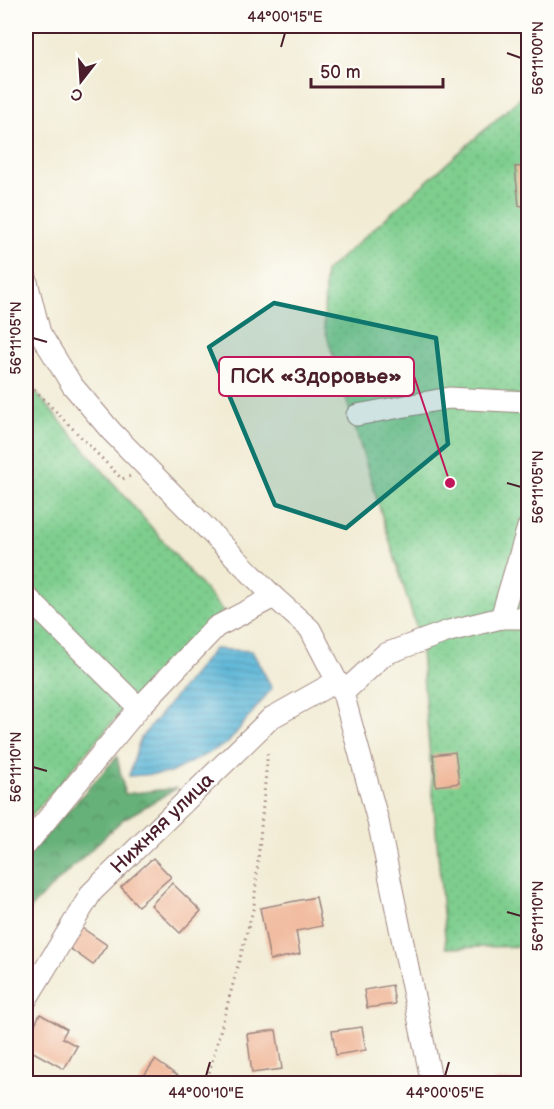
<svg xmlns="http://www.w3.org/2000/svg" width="554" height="1109" font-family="'Balsamiq Sans',sans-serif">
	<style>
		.grass { fill: url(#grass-dots); stroke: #64765c; stroke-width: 1.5 }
		.forest { fill: url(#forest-crowns); stroke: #586852; stroke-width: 1.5 }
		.water { fill: url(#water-rules); stroke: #526a81; stroke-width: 1.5 }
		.building { fill: #efb293 }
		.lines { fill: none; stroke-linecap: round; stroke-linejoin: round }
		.minor-casing { stroke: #9e857f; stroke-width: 23 }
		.path { stroke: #9e857f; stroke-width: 3; stroke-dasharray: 1.5 4.5; stroke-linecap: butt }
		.minor { stroke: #fff; stroke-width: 21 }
		.marked { fill: #0f766e; fill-opacity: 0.2; stroke: #0f766e; stroke-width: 4.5; stroke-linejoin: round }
		.ticks { fill: none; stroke: #4a1f2b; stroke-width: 2 }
		.labels { text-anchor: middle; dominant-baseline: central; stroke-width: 6; stroke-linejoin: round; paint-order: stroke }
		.street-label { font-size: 20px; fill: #4a1f2b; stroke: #fdfcf7 }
		.leader { fill: none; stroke: #c2185b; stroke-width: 2 }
		.callout-dot { fill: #c2185b; stroke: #fdfcf7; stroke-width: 2 }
		.callout { fill: #fdfcf7; stroke: #c2185b; stroke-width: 2 }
		.callout-label { font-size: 21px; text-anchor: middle; font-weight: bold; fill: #4a1f2b }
		.neatline { fill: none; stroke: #4a1f2b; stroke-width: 2 }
		.ticks-label { font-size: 15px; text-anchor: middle; fill: #4a1f2b }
	</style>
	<defs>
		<pattern id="grass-dots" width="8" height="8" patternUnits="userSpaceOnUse" patternTransform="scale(1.5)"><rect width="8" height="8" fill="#7ece8e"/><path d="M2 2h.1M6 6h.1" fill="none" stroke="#6eb07b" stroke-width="1.8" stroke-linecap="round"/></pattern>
		<pattern id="forest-crowns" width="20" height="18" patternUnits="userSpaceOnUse" patternTransform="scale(1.5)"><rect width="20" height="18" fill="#66b179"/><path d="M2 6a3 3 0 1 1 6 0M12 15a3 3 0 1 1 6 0" fill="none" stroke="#568f63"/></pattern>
		<pattern id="water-rules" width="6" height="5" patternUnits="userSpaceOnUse" patternTransform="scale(1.5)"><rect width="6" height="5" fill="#59b5d7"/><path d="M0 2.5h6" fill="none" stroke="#4c93af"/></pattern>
	</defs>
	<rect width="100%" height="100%" fill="#fdfcf7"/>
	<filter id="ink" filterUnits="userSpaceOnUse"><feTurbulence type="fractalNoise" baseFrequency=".0167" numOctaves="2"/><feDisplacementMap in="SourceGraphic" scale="12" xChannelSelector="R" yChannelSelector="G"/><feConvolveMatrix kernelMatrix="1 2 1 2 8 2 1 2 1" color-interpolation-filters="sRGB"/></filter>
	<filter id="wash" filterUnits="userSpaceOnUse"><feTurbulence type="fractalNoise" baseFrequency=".008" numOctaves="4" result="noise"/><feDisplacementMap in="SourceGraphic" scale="24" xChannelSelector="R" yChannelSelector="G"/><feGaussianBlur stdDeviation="1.35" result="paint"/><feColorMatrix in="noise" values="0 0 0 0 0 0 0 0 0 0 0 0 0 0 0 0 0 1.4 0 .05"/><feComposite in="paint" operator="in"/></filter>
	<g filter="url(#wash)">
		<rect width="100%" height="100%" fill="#f1ebd3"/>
		<g class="grass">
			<path d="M 528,91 L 528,946 L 446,948 L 420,640 L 324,326 L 325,272 Z"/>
			<path d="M 26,381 L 223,611 L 135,696 L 26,822 Z"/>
		</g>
		<path class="forest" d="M 117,757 L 125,794 L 177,788 L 122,820 L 34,904 L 26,918 L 26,857 Z"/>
		<path class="water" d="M 214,649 L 252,651 L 272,688 L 228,743 L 170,773 L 129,776 L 140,739 Z"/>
		<g id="blocks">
			<g class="building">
				<path d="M 528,166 L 528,205 L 519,206 L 515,167 Z"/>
				<path d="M 455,752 L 459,783 L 436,786 L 433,755 Z"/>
				<path d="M 153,858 L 171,877 L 138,906 L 121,887 Z"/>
				<path d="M 172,883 L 201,911 L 180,933 L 151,905 Z"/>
				<path d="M 316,897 L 322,926 L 296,931 L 300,954 L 270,960 L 260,908 Z"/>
				<path d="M 82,928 L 107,945 L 93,965 L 68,947 Z"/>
				<path d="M 392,985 L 395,1004 L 367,1008 L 364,990 Z"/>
				<path d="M 40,1014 L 67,1029 L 62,1038 L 77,1046 L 64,1069 L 26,1048 L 26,1042 Z"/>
				<path d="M 362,1027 L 366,1050 L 336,1055 L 332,1031 Z"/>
				<path d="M 276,1030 L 282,1069 L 252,1073 L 247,1034 Z"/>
				<path d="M 155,1060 L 179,1077 L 174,1084 L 138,1084 Z"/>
				<path d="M 494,1080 L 521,1080 L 522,1084 L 494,1084 Z"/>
			</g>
		</g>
	</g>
	<g filter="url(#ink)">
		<use href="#blocks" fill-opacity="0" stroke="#9e857f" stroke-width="1.5"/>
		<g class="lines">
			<defs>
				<g id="minor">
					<path d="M 26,278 L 40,333 L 72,385 L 111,431 L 274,597 L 310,629 L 343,693 L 378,821 L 432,1084"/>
					<path d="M 357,415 L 449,398 L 528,402"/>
					<path d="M 26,596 L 139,708"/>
					<path d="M 501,618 L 528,527"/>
					<path d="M 343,693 L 385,654 L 449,631 L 501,618 L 528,618"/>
					<path d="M 26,845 L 139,708 L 216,627 L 274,597"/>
					<path id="s1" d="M 26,1000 L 92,892 L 271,718 L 337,681"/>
				</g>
			</defs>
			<use href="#minor" class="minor-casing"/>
			<g class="path">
				<path d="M 26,381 L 122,479 L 131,476"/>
				<path d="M 206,1084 L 254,906 L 268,749"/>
			</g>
			<use href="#minor" class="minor"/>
		</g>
	</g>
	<path class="marked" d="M 274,303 L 436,338 L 448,444 L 346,528 L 275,505 L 209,347 Z"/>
	<path class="ticks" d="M 281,47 L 285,33M 507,53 L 521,58M 33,338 L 47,342M 507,483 L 521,487M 33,767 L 47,771M 507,912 L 521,916M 206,1076 L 210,1062M 445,1076 L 449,1062"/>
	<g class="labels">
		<g class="street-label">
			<text stroke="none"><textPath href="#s1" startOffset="225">Нижняя улица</textPath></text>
		</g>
	</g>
	<path class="leader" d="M450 483L414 376"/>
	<circle class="callout-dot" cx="450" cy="483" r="6"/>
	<rect class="callout" x="219" y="357" width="195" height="39" rx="6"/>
	<g class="callout-label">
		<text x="316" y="383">ПСК «Здоровье»</text>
	</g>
	<rect width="554" height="1109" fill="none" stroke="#fdfcf7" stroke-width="66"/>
	<g transform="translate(81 81) rotate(197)" stroke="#fdfcf7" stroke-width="4.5" paint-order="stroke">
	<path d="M0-4.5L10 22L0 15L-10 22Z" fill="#4a1f2b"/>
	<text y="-9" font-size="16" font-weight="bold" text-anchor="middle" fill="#4a1f2b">С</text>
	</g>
	<path d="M311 78v9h132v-9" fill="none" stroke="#4a1f2b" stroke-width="3"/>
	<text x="320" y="78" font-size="18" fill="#4a1f2b" stroke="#fdfcf7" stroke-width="4.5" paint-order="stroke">50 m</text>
	<rect x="33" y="33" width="488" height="1043" class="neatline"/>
	<g class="ticks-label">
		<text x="285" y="22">44°00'15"E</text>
		<text transform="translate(538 58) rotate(-90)" y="5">56°11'00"N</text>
		<text transform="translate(16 338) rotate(-90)" y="5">56°11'05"N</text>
		<text transform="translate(538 487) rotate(-90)" y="5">56°11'05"N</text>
		<text transform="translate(16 767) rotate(-90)" y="5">56°11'10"N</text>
		<text transform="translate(538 916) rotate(-90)" y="5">56°11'10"N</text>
		<text x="206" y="1098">44°00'10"E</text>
		<text x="445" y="1098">44°00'05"E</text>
	</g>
</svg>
